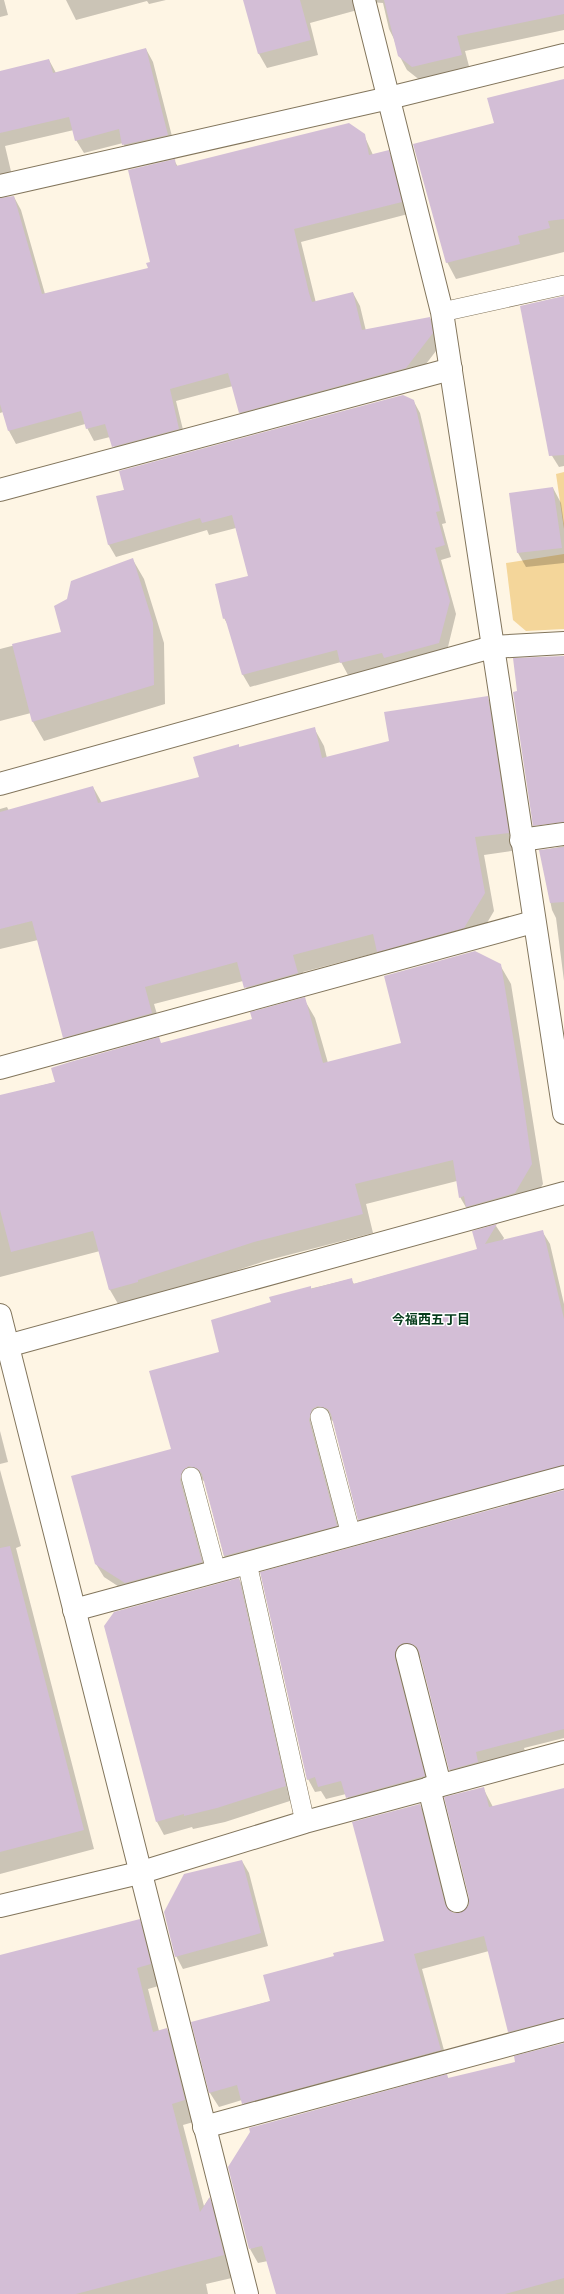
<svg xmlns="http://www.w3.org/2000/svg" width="564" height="2294" font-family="Cabin,'Noto Sans JP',sans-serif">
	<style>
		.green { fill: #f4d69a }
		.shadow { fill: #0003 }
		.building { fill: #d3bed6 }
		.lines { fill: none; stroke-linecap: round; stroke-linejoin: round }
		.lane-casing { stroke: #82755c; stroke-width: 20 }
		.street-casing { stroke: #82755c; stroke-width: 24 }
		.lane { stroke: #fff; stroke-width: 19 }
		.street { stroke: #fff; stroke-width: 22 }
		.labels { text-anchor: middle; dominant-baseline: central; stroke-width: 3; stroke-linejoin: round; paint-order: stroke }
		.neighbourhood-label { font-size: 13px; font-weight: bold; fill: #043b1a; stroke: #fff }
	</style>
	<rect width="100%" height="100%" fill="#fef5e4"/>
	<g class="green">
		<path d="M 564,472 L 564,529 L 556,474 Z"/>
		<path d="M 564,554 L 564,629 L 526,631 L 513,620 L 506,563 Z"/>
	</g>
	<g class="shadow">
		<path d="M 0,0 L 4,0 L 8,15 L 0,17 Z"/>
		<path d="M 66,0 L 166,0 L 149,4 L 147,1 L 76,20 Z"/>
		<path d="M 244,0 L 564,0 L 564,30 L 465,51 L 470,70 L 421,81 L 407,70 L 399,55 L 394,39 L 389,29 L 383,3 L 369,2 L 361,9 L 310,23 L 318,55 L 267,68 L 259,54 Z"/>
		<path d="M 146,49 L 153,62 L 175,148 L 131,158 L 123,143 L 84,153 L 76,140 L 74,130 L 5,146 L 14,184 L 0,189 L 0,72 L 49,60 L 56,73 Z"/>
		<path d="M 564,80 L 564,252 L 456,279 L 447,262 L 414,145 L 495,124 Z"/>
		<path d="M 364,135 L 373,155 L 388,151 L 396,164 L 408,214 L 301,242 L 316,303 L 353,293 L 360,306 L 366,331 L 430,318 L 437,331 L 439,347 L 413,381 L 247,425 L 240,413 L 233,386 L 176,401 L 186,442 L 120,459 L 110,437 L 94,441 L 85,424 L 16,444 L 9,431 L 3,412 L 0,413 L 0,199 L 14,197 L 21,210 L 45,294 L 149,269 L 174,160 L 178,167 Z"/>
		<path d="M 564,297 L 564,466 L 559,467 L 549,451 Z"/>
		<path d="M 413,400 L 420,413 L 446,523 L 442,524 L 451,557 L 441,560 L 456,614 L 446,655 L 388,665 L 348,675 L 341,662 L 250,687 L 243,675 L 229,627 L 224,618 L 250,577 L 236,528 L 209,535 L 207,530 L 116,557 L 109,545 L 97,497 L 125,490 Z"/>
		<path d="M 553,488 L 561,503 L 564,524 L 564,563 L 526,567 L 518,553 Z"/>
		<path d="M 133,560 L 144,579 L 164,643 L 165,704 L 44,741 L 33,722 L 31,713 L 0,721 L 0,649 L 62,633 Z"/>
		<path d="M 487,697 L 497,715 L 518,850 L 484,855 L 494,911 L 474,945 L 388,969 L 379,952 L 303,972 L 308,991 L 255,1005 L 243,981 L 154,1004 L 162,1031 L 74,1055 L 64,1037 L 38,940 L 0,949 L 0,809 L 7,807 L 9,811 L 93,787 L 102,803 L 201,778 L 238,745 L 240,748 L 314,728 L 324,746 L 327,758 L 390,742 Z"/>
		<path d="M 564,846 L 564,981 L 556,918 L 552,910 L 540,851 Z"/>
		<path d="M 500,965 L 511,984 L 543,1184 L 526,1212 L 471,1216 L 460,1197 L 457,1181 L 366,1204 L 373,1233 L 265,1261 L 121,1309 L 110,1290 L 100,1251 L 0,1277 L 0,1096 L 56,1082 L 162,1044 L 253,1020 L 304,999 L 315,1018 L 328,1063 L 402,1044 Z"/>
		<path d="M 496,1226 L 504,1238 L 502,1241 L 542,1231 L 550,1244 L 564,1304 L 564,1480 L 367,1533 L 359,1519 L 334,1421 L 325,1419 L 344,1539 L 232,1569 L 224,1556 L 205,1481 L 196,1479 L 209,1575 L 133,1596 L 104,1577 L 96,1564 L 172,1450 L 221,1352 L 272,1303 L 271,1298 L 351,1279 L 354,1284 L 478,1250 L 473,1232 Z"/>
		<path d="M 0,1431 L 8,1462 L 0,1464 Z"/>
		<path d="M 0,1470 L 21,1546 L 16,1548 L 94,1849 L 0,1874 Z"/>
		<path d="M 564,1491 L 564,1738 L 524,1748 L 526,1754 L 457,1783 L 450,1770 L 422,1658 L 412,1655 L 432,1789 L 354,1811 L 346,1794 L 326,1799 L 321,1791 L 315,1792 L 308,1779 L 262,1573 Z"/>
		<path d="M 239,1579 L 247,1593 L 293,1800 L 225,1822 L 193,1829 L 192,1827 L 164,1835 L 157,1822 Z"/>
		<path d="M 483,1788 L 493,1807 L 564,1789 L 564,2035 L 517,2046 L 509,2032 L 489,1951 L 422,1969 L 448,2065 L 252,2118 L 242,2100 L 219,2107 L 210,2093 L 192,2023 L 271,2001 L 335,1957 L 385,1941 L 420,1805 L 428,1820 L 451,1912 L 460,1914 L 467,1910 L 470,1898 Z"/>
		<path d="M 242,1861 L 249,1873 L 268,1946 L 183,1969 L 176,1956 Z"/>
		<path d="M 139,1920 L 151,1941 L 162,1985 L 148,1989 L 159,2031 L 167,2029 L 179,2051 L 197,2121 L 183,2125 L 204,2206 L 209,2198 L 221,2219 L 236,2277 L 206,2284 L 208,2294 L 0,2294 L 0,1956 Z"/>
		<path d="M 564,2044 L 564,2294 L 278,2294 L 268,2261 L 258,2263 L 250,2249 L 447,2076 L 449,2079 L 516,2063 Z"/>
	</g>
	<g class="building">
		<path d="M 243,0 L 300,0 L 311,40 L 258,54 Z"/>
		<path d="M 384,0 L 564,0 L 564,14 L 457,36 L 462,55 L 412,67 L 398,56 Z"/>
		<path d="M 146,48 L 168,135 L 122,145 L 119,129 L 75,141 L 69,117 L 0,133 L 0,71 L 49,59 L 53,73 Z"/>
		<path d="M 564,79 L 564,219 L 548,221 L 550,228 L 518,236 L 520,244 L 446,263 L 413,144 L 494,123 L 487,98 Z"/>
		<path d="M 349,123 L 365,134 L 369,155 L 389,150 L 402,202 L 294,229 L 309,293 L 312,302 L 353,292 L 362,330 L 430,317 L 433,333 L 406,368 L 239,413 L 228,373 L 170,389 L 179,429 L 112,447 L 105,424 L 86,429 L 81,411 L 8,431 L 0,404 L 0,198 L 14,196 L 42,294 L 148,268 L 146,263 L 150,262 L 128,170 L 175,159 L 176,166 Z"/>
		<path d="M 564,296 L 564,455 L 549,456 L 520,306 Z"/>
		<path d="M 403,395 L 414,400 L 440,511 L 436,512 L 445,545 L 435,548 L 450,601 L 439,643 L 384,658 L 382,653 L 340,663 L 337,650 L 242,675 L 225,618 L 223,619 L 215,584 L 248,576 L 232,515 L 202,523 L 200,518 L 108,545 L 96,496 L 124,490 L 119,471 Z"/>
		<path d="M 553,487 L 562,548 L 517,553 L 509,493 Z"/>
		<path d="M 133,558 L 153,623 L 154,685 L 32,722 L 12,644 L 61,632 L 54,606 L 67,599 L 71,581 Z"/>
		<path d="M 564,656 L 564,822 L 533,826 L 513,692 L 517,691 L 513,658 Z"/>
		<path d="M 488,696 L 509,833 L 475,837 L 485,893 L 464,928 L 377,952 L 373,934 L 293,955 L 298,973 L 244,988 L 237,962 L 145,987 L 152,1013 L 63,1038 L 32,921 L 0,929 L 0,812 L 93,786 L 98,803 L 199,777 L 193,757 L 239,744 L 239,747 L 315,727 L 322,758 L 389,741 L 384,712 Z"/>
		<path d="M 564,847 L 564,902 L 550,903 L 539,850 Z"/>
		<path d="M 475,951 L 501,964 L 520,1079 L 532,1164 L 515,1193 L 466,1207 L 464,1196 L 459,1198 L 453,1160 L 355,1184 L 363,1214 L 254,1242 L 138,1280 L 138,1282 L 109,1290 L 93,1231 L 11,1252 L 0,1210 L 0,1095 L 55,1082 L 51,1068 L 70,1062 L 159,1037 L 161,1043 L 252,1019 L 250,1012 L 305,997 L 323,1063 L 401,1043 L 384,976 Z"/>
		<path d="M 497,1224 L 485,1244 L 543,1230 L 564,1319 L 564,1465 L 358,1520 L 331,1414 L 328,1409 L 318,1406 L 312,1409 L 309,1420 L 337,1526 L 224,1556 L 202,1474 L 198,1469 L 189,1466 L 183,1470 L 180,1480 L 202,1562 L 125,1583 L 95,1564 L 71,1476 L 171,1449 L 149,1371 L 219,1352 L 211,1320 L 271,1302 L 269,1297 L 311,1286 L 311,1289 L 352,1278 L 353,1284 L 477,1249 L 472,1231 Z"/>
		<path d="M 564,1490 L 564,1729 L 476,1752 L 478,1762 L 449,1770 L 419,1652 L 416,1646 L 404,1643 L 398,1646 L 395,1658 L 425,1776 L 346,1798 L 341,1781 L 318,1787 L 315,1777 L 307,1780 L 260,1572 Z"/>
		<path d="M 10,1546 L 84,1830 L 0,1852 L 0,1548 Z"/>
		<path d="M 239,1578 L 286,1786 L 217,1808 L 184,1816 L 184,1814 L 156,1822 L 104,1626 L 114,1612 Z"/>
		<path d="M 484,1787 L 489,1807 L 564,1788 L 564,2018 L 508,2032 L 484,1936 L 414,1954 L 441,2050 L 242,2104 L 237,2085 L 209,2093 L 191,2022 L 270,2001 L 263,1975 L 334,1956 L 333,1953 L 384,1941 L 352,1822 L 420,1804 L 445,1904 L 453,1913 L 460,1913 L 469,1905 L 469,1898 L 444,1797 Z"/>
		<path d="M 242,1860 L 261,1933 L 175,1957 L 164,1912 L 184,1874 Z"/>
		<path d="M 140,1919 L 151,1964 L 137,1968 L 153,2032 L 167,2028 L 185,2100 L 172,2104 L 200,2212 L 210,2197 L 224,2255 L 76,2294 L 0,2294 L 0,1955 Z"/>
		<path d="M 564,2043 L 564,2278 L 505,2294 L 276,2294 L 262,2246 L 249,2249 L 228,2167 L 250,2132 L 249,2128 L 447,2074 L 448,2078 L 515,2062 L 514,2056 Z"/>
	</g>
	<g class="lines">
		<defs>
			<g id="lane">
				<path d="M 442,312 L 564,285"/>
				<path d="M 320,1417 L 351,1535"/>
				<path d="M 191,1477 L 216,1571"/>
				<path d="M 247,1563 L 305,1822"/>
			</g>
			<g id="street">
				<path d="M 364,0 L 442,312 L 564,1113"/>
				<path d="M 0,186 L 389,98 L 564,55"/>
				<path d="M 0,490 L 451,369"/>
				<path d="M 0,784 L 492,647 L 564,643"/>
				<path d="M 521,840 L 564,834"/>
				<path d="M 0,1068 L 533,922"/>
				<path d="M 0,1315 L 247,2294"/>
				<path d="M 0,1348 L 564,1193"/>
				<path d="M 74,1610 L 564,1477"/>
				<path d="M 407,1655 L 440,1785"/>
				<path d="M 429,1788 L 457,1901"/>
				<path d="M 0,1906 L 139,1873 L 305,1822 L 564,1752"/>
				<path d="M 204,2127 L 564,2030"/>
			</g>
		</defs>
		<use href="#lane" class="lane-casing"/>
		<use href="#street" class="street-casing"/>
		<use href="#lane" class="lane"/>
		<use href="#street" class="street"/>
	</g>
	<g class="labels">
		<g class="neighbourhood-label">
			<text x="431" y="1319">今福西五丁目</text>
		</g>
	</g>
</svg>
